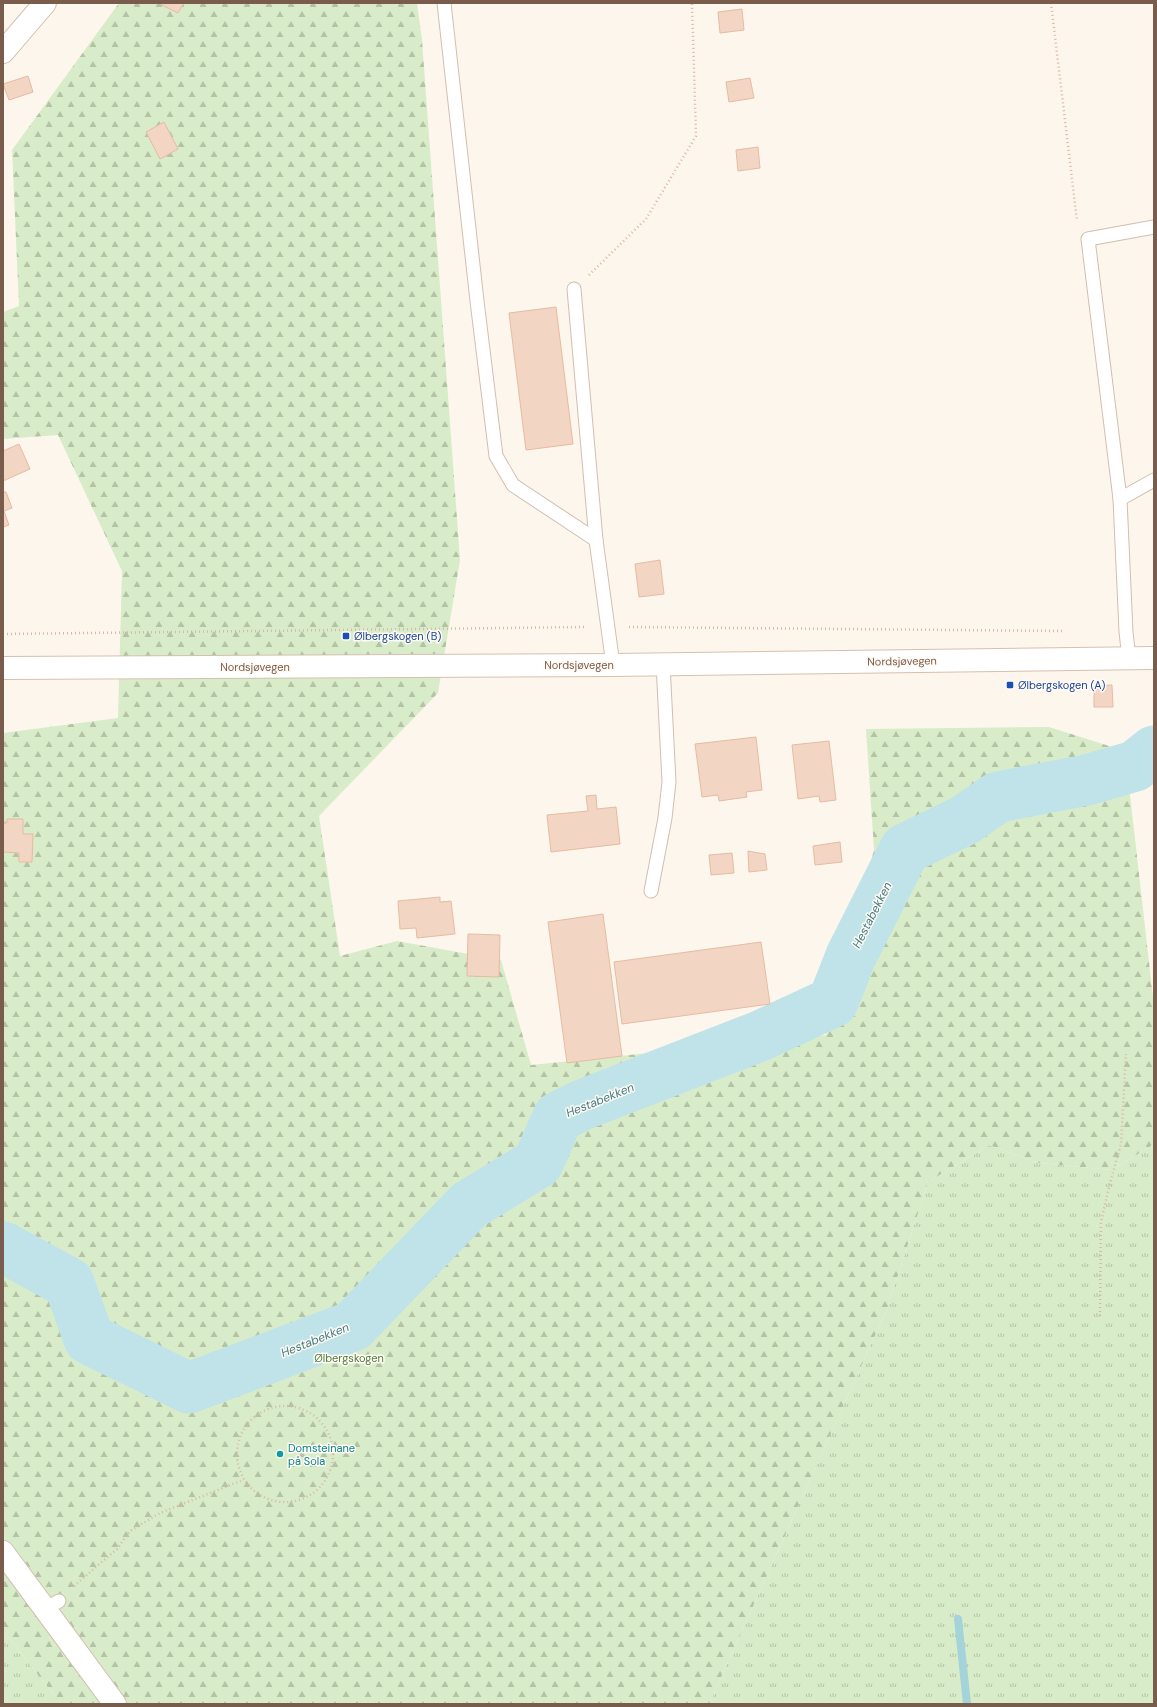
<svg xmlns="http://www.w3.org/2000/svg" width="1157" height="1707" font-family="'DM Sans',sans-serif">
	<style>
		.grass { fill: url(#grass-tufts) }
		.forest { fill: url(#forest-firs) }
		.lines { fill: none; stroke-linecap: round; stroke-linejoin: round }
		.stream { stroke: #a5d3da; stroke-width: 8 }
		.river { stroke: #bfe3e8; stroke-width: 51 }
		.building { fill: #f3d5c3; stroke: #e6bba3 }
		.service-casing { stroke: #d1beb0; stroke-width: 15 }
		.minor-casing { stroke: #d1beb0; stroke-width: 24 }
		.secondary-casing { stroke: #d6c0b0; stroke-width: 24 }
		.path { stroke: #d9b8a5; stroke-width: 2.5; stroke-dasharray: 1 3; stroke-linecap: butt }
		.service { stroke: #fff; stroke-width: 13 }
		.minor { stroke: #fff; stroke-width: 22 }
		.secondary { stroke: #fff; stroke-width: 22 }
		.transit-dot { fill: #1a4fb4; stroke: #fffaf3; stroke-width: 1.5 }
		.culture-dot { fill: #0f9aa8; stroke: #fffaf3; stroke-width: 1.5 }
		.labels { text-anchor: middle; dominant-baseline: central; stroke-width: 3; stroke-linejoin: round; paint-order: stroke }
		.transit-label { font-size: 11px; fill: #164399; stroke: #fffaf3; text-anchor: start }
		.street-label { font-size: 11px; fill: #7a5c4d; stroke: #fffaf3 }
		.park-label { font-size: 11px; fill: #537a41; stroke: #fffaf3 }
		.culture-label { font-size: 11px; fill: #0d838f; stroke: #fffaf3; text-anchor: start }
		.water-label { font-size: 12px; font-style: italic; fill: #437c86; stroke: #fffaf3 }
	</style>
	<defs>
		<pattern id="grass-tufts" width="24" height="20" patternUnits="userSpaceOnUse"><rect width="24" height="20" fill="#d8ecc9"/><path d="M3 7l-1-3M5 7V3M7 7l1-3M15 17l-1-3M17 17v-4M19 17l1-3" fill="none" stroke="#b4c2a5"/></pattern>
		<pattern id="forest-firs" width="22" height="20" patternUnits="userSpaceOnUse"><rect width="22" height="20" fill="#d8ecc9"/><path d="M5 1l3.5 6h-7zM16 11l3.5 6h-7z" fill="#b4c2a5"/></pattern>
	</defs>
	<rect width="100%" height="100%" fill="#fdf6ec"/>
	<g class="grass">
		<path d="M 1154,1144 L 1154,1704 L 709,1704 L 887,1309 L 928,1182 L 989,1145 L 1039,1163 L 1112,1170 Z"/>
		<path d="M 3,1630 L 54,1695 L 54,1704 L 3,1704 Z"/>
	</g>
	<path class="forest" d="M 119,3 L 417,3 L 422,40 L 460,560 L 438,693 L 319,816 L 340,956 L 397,941 L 501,960 L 531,1065 L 826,1035 L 874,850 L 866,729 L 1049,727 L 1125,751 L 1154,1006 L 1154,1144 L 1112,1170 L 1039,1163 L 989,1145 L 928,1182 L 887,1309 L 709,1704 L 54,1704 L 54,1695 L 3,1630 L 3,733 L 118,718 L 122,571 L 58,435 L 3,439 L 3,312 L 19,306 L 12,150 Z"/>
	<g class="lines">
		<path class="stream" d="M 958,1619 L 967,1704"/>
		<path class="river" d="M 3,1247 L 69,1283 L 89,1339 L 189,1388 L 353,1326 L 469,1205 L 538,1163 L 558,1117 L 582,1105 L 760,1036 L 833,1002 L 851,956 L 905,849 L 965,820 L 998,797 L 1087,780 L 1135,766 L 1154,751"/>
	</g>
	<g class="building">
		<path d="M 163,3 L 184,3 L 178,13 L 162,5 Z"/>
		<path d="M 742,9 L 744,30 L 720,33 L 718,12 Z"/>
		<path d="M 28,76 L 33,92 L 9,100 L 3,84 Z"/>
		<path d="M 750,78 L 754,98 L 729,102 L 726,82 Z"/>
		<path d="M 164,122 L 178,149 L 160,159 L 146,132 Z"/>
		<path d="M 758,147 L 760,168 L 738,171 L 736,150 Z"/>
		<path d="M 556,307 L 573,444 L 526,450 L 509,313 Z"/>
		<path d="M 19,444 L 30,469 L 3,481 L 3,451 Z"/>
		<path d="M 3,489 L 4,492 L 6,492 L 12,508 L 4,511 L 9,525 L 3,527 Z"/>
		<path d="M 660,560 L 664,594 L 639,597 L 635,564 Z"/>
		<path d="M 1112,685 L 1113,707 L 1094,707 L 1094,686 Z"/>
		<path d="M 756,737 L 762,790 L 746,792 L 747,797 L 719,801 L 718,795 L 702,797 L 695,744 Z"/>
		<path d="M 829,741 L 836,800 L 820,802 L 819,796 L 798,799 L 792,745 Z"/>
		<path d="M 596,795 L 597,809 L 616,807 L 620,844 L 551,852 L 547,815 L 588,811 L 586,796 Z"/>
		<path d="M 7,819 L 23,819 L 23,834 L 33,834 L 32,862 L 19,862 L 19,853 L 3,852 L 3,823 L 7,823 Z"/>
		<path d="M 840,842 L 842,862 L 815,865 L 813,846 Z"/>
		<path d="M 748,851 L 765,854 L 767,870 L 749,872 Z"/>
		<path d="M 732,853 L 734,873 L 711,875 L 709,855 Z"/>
		<path d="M 440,897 L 440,902 L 451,901 L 455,934 L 417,938 L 416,928 L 400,929 L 398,901 Z"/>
		<path d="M 603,914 L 622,1056 L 567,1063 L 548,922 Z"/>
		<path d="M 468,934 L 500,935 L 499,977 L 467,976 Z"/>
		<path d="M 761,942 L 770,1004 L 622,1024 L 614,962 Z"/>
	</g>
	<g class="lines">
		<defs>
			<g id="service">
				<path d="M 444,3 L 477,301 L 496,456 L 513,485 L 596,540"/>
				<path d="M 574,289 L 596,540 L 613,665"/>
				<path d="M 1120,499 L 1154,480"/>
				<path d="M 1129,658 L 1126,632 L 1120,499 L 1088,239 L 1154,227"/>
				<path d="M 651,891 L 665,818 L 669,782 L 663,664"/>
				<path d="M 45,1609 L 59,1601"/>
			</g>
			<g id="minor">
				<path d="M 3,52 L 45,3"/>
				<path d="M 3,1552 L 115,1704"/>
			</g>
			<path id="secondary" d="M 3,668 L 613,665 L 1154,658"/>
		</defs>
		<use href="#service" class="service-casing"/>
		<use href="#minor" class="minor-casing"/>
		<use href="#secondary" class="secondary-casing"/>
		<g class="path">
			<path d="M 1051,3 L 1077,221"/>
			<path d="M 589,275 L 646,219 L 696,136 L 692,3"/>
			<path d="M 629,627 L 1062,631"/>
			<path d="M 3,634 L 586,627"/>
			<path d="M 1100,1316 L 1101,1222 L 1109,1187 L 1121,1144 L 1126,1054"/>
			<circle cx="285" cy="1454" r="48"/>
			<path d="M 74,1586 L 117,1549 L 130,1531 L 160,1513 L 243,1480"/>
		</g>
		<use href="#service" class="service"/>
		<use href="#minor" class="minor"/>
		<use href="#secondary" class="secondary"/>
	</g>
	<g class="transit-dot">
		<rect x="342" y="632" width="8" height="8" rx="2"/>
		<rect x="1006" y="681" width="8" height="8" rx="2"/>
	</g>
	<circle class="culture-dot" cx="280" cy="1454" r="4"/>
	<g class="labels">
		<g class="transit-label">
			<text x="354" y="636">Ølbergskogen (B)</text>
			<text x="1018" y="685">Ølbergskogen (A)</text>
		</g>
		<g class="street-label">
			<text transform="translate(902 661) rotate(-1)">Nordsjøvegen</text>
			<text x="579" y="665">Nordsjøvegen</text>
			<text x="255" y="667">Nordsjøvegen</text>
		</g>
		<g class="park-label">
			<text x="349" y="1358">Ølbergskogen</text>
		</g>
		<g class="culture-label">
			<text x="288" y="1448">Domsteinane<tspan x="288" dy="13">på Sola</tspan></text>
		</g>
		<g class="water-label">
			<text transform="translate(872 915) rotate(-63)">Hestabekken</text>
			<text transform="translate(600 1100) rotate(-22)">Hestabekken</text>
			<text transform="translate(315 1340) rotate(-22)">Hestabekken</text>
		</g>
	</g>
	<rect width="1157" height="1707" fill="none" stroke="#7a5c4d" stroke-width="8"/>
</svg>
